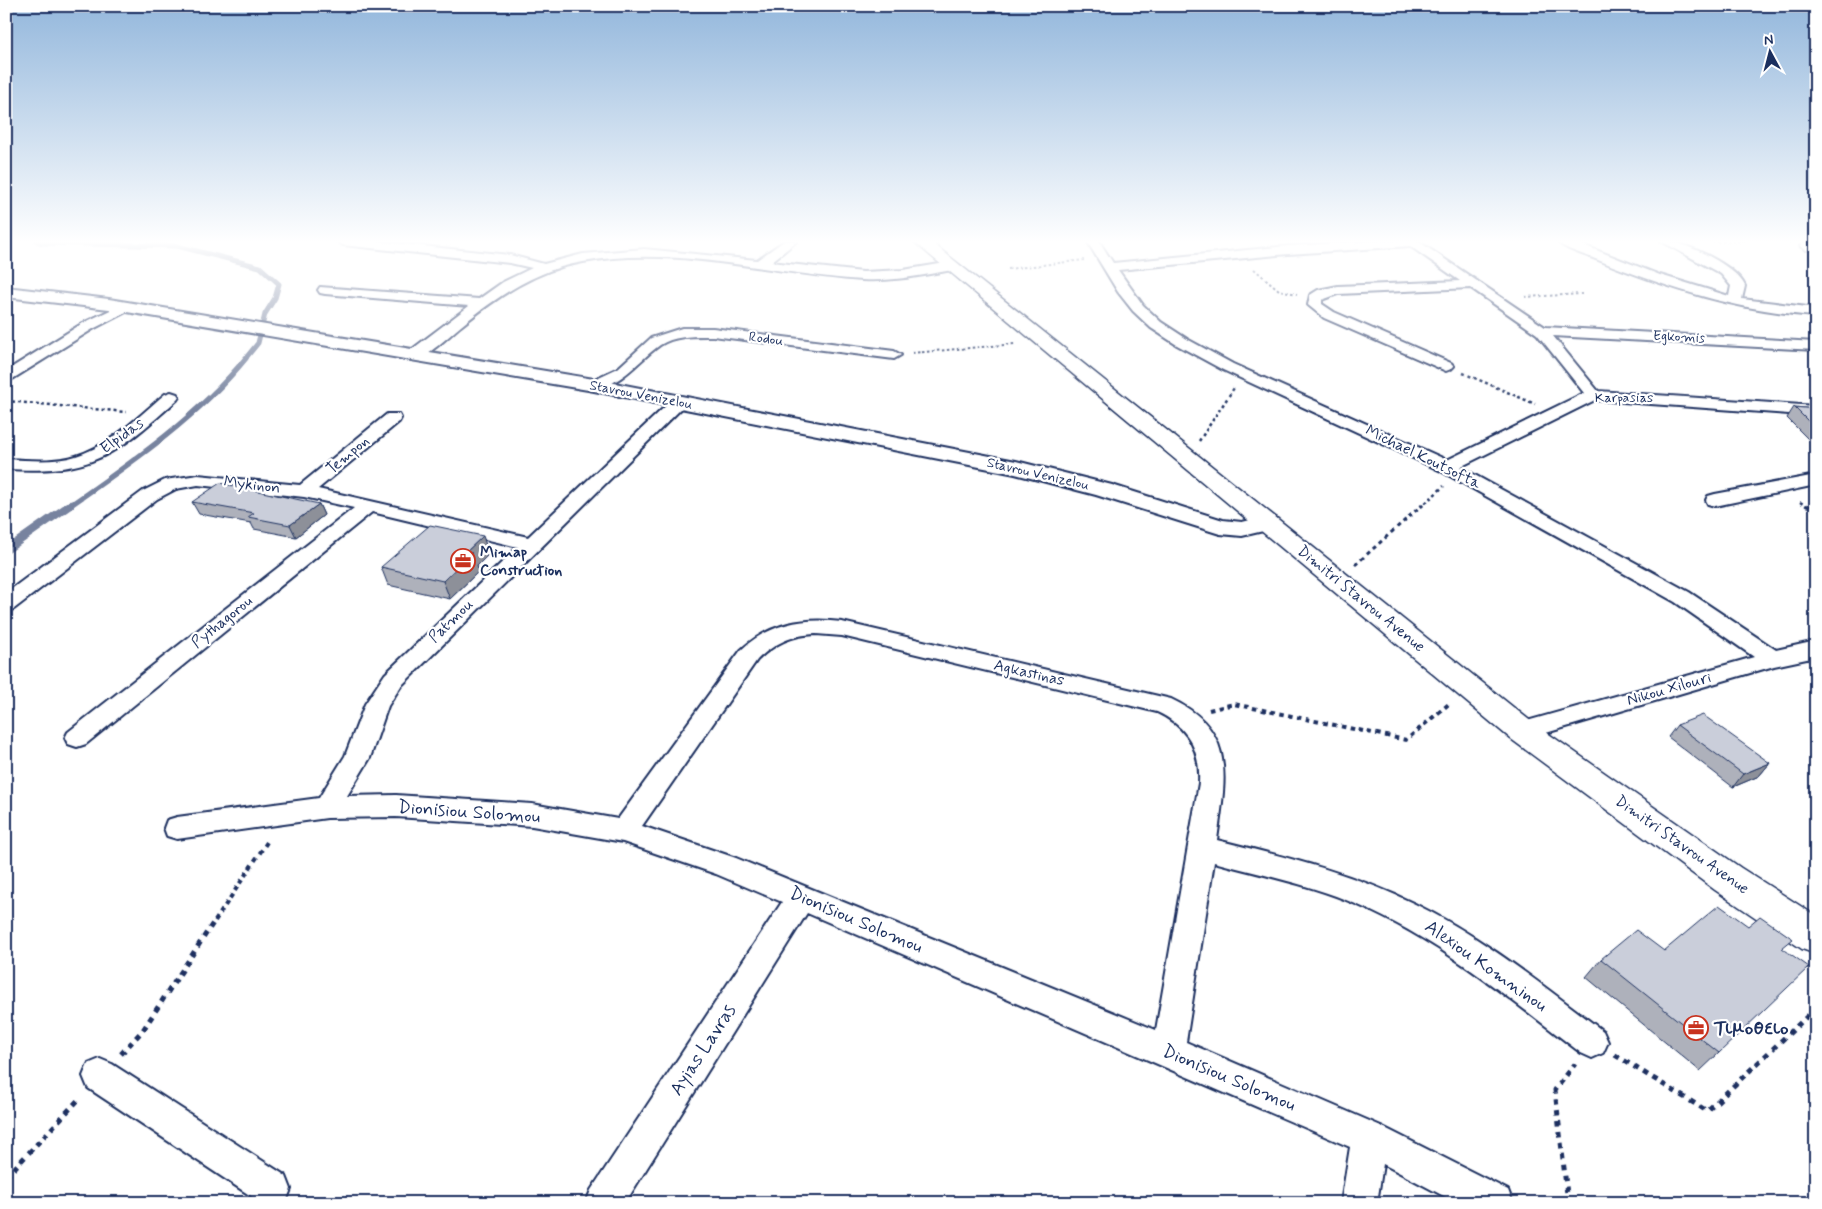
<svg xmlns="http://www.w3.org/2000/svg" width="1822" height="1209" font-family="Mynerve,sans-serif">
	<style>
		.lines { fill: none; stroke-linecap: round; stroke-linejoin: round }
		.stream-far2 { stroke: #77839f; stroke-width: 5 }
		.stream-far1 { stroke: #77839f; stroke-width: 5.5 }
		.stream { stroke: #77839f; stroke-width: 8 }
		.minor-casing { stroke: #1b2f5e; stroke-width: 4 }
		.tertiary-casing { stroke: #1b2f5e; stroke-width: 4 }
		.secondary-casing { stroke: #1b2f5e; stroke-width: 3 }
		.path-far4 { stroke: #1b2f5e; stroke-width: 2; stroke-dasharray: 2.5 2.5; stroke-linecap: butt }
		.path-far3 { stroke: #1b2f5e; stroke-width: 2.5; stroke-dasharray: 3 3; stroke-linecap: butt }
		.path-far2 { stroke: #1b2f5e; stroke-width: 3; stroke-dasharray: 4 4; stroke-linecap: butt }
		.path-far1 { stroke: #1b2f5e; stroke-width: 4; stroke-dasharray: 4.5 4.5; stroke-linecap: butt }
		.path { stroke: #1b2f5e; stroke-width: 5; stroke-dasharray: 5.5 5.5; stroke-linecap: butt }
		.minor { fill: #fff; fill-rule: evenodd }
		.tertiary { fill: #fff; fill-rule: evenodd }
		.secondary { fill: #fff; fill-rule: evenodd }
		.wall { fill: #aeb1bb; stroke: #1b2f5e }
		.shaded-wall { fill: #8d9099; stroke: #1b2f5e }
		.building { fill: #caceda; stroke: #1b2f5e }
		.labels { text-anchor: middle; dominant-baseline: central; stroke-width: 4.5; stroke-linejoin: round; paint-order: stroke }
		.far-street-label { font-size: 14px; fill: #1b2f5e; stroke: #fff }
		.street-label { font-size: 16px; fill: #1b2f5e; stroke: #fff }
		.poi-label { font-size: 16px; font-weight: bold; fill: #1b2f5e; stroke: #fff; text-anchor: start }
		.near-street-label { font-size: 19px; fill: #1b2f5e; stroke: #fff }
		.near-poi-label { font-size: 19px; font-weight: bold; fill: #1b2f5e; stroke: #fff; text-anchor: start }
	</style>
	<rect width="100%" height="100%" fill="#fff"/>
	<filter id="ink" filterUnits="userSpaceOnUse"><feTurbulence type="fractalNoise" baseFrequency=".02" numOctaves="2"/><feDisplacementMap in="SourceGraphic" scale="10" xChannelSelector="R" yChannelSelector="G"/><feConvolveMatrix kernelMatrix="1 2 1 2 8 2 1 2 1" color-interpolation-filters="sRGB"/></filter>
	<g filter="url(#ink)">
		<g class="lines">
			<path class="stream-far2" d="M 37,241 L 42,243 L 177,246 L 260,267 L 279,284 L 275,298 L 265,314 L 258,343 L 245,359"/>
			<path class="stream-far1" d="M 68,507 C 131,463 197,418 246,358"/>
			<path class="stream" d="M 6,550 L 70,505"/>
			<defs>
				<g id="minor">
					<path d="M 337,241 L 373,241 L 510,255 L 544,264 L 583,254 L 644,249 L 757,260 L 784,241 L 797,241 L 771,262 L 863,272 L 903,270 L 952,262 L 958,266 L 952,270 C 923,275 892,282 862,280 C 769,274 676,245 583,262 C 535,270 498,296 461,326 C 447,337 430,356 412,360 L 405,356 L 407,353 L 469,306 L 325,294 L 320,293 L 318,290 L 320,287 L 479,299 L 503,282 L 532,268 L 510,263 L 343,245 Z"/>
					<path d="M 1087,241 L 1099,241 L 1113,263 L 1288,246 L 1378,241 L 1418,241 L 1545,327 L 1816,342 L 1816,350 L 1553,336 L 1598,391 L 1816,406 L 1816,416 L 1595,400 L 1460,467 L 1689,592 L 1776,650 L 1816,641 L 1816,657 L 1774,666 L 1522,740 L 1513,737 L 1510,731 L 1513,725 L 1754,657 L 1675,602 L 1441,471 L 1223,370 L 1177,345 L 1151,328 L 1133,311 L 1118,292 ZM 1410,246 L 1460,281 L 1338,286 L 1318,290 L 1310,295 L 1308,305 L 1324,318 L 1446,371 L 1451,369 L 1454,366 L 1451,363 L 1334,312 L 1322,304 L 1322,300 L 1338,294 L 1471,288 L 1537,334 L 1584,393 L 1447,460 L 1233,364 L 1187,339 L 1161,322 L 1143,305 L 1118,270 L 1288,254 Z"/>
					<path d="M 1557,241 L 1573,241 L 1660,275 L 1729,296 L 1731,286 L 1721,274 L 1661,241 C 1682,239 1736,266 1745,286 L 1742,299 L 1816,308 L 1816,316 C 1739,311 1670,289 1598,260 C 1587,255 1565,250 1557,241 Z"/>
					<path d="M 1816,241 L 1816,248 L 1806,250 L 1800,246 L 1802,243 Z"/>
					<path d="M 125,303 L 130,304 L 132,307 L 130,310 L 93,329 L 6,383 L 6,371 L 83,323 Z"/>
					<path d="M 682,328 L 713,328 L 894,351 L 901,355 L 894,359 L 713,336 C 696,336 676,335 660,345 C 636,362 627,381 594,390 L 586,385 L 588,382 L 618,368 L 651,338 Z"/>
					<path d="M 171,392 L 177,394 L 179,397 L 177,400 C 114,456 93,474 6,469 L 6,459 C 29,460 54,463 76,456 C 111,445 138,417 165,394 Z"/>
					<path d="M 679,397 L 687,402 L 685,405 L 401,686 L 388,706 L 370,758 L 347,796 L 396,795 L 532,804 L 618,819 L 741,650 C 770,623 804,617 842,622 L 1171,699 C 1238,730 1225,780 1217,840 C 1285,857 1352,873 1415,904 C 1483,937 1543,986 1603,1031 L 1608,1042 L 1603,1053 L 1592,1058 L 1581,1053 C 1506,996 1434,935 1346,900 C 1303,883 1258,874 1214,862 L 1186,1042 L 1381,1126 L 1508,1190 L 1513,1203 L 1457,1203 L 1383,1164 L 1377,1203 L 1341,1203 L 1350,1147 L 807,913 L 625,1203 L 586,1203 L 591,1190 L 782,902 L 716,874 L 623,842 L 532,826 L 396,817 L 327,818 L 177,839 L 167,836 L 164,828 L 167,820 L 177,817 L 319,798 L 345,756 L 365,704 L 385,674 L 518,547 L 372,512 L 86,744 L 77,747 L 68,744 L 65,738 L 68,732 L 354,508 L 304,497 L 198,485 L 176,489 L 157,499 L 14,609 L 6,611 L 6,593 L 143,491 L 165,480 L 198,475 L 300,485 L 387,414 L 399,414 L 401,418 L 399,422 L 318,489 L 528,537 L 673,399 ZM 816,634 L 842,636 L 1157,712 C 1187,726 1201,749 1199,783 L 1156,1030 L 736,858 L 642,826 L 757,660 C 775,643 791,635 816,634 Z"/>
					<path d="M 1816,475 L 1816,485 L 1715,506 L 1708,504 L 1706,500 L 1708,496 L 1715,494 Z"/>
					<path d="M 100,1059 L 112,1064 L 286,1176 L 291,1189 L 286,1202 L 260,1202 L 88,1088 L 83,1076 L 88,1064 Z"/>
				</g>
				<path id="tertiary" d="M 6,287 L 109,299 L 594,379 L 1016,461 L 1112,485 L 1223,520 L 1242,522 L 1268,516 L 1276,518 L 1280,523 L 1276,528 L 1242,536 L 1220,534 L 1096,495 L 1015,474 L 594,391 L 109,309 L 6,297 Z"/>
				<path id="secondary" d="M 913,241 L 930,241 L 1533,723 L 1741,868 L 1816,916 L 1816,954 L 1802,949 L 1715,890 L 1511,739 Z"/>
			</defs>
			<use href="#minor" class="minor-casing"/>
			<use href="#tertiary" class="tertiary-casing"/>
			<use href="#secondary" class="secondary-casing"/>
			<g class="path-far4">
				<path d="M 1779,241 L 1790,243"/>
				<path d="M 1712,242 L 1745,241"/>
				<path d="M 1008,269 L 1084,260"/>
				<path d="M 1254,269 L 1279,290 L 1297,294"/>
				<path d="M 1525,297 L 1582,294"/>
				<path d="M 912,353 L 1015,344"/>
			</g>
			<g class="path-far3">
				<path d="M 1463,373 L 1535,404"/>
				<path d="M 6,401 L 126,412"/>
				<path d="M 1199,441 L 1234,388"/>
				<path d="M 1800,502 L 1808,507"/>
				<path d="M 1421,507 L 1444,486"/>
			</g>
			<g class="path-far2">
				<path d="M 1806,505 L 1816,511"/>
				<path d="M 1355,565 L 1422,505"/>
			</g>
			<g class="path-far1">
				<path d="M 1209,710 L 1234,704 L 1406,740 L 1450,703"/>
				<path d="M 215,921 L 269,839"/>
			</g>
			<g class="path">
				<path d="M 121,1054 L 143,1030 L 215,920"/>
				<path d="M 1615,1055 L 1707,1111 L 1816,1008"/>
				<path d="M 6,1177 L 81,1097"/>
				<path d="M 1568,1203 L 1555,1090 L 1575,1064"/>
			</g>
			<use href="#minor" class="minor"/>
			<use href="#tertiary" class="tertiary"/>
			<use href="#secondary" class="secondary"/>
		</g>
		<g class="wall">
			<path d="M 1794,407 L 1816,409 L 1816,440 L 1808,439 L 1787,418 Z"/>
			<path d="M 192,502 L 319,504 L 324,515 L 296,537 L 254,529 L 251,523 L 199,514 Z"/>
			<path d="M 489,554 L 477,566 L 479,571 L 450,599 L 388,585 L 381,567 Z"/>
			<path d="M 1677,725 L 1770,763 L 1759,776 L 1733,787 L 1668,737 Z"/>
			<path d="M 1748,926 L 1782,949 L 1719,1053 L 1700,1071 L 1586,977 L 1601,959 L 1664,951 Z"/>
		</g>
		<g class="shaded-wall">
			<path d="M 319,504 L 324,515 L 296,537 L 290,525 Z"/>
			<path d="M 483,536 L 489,554 L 477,566 L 479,571 L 450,599 L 443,581 L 466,552 Z"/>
			<path d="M 1770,763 L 1759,776 L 1733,787 L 1743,774 Z"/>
		</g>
		<g class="building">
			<path d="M 1794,407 L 1816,409 L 1816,428 L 1815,428 Z"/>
			<path d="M 220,483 L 319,504 L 290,525 L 248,517 L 254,513 L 192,502 Z"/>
			<path d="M 430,525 L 483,536 L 466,552 L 472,553 L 443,581 L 381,567 Z"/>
			<path d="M 1703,715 L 1770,763 L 1743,774 L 1677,725 Z"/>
			<path d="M 1719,905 L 1748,926 L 1760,916 L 1793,939 L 1782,948 L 1809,967 L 1719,1053 L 1601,959 L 1636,930 L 1664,951 Z"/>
		</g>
	</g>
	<linearGradient id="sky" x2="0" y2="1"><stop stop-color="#93b7dc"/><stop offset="0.59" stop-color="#fff"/><stop offset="1" stop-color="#fff" stop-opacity="0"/></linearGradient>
	<rect width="1822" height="410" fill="url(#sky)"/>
	<defs>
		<symbol id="office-ring" viewBox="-11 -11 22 22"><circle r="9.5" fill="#fff" stroke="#c8321e" stroke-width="1.5"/><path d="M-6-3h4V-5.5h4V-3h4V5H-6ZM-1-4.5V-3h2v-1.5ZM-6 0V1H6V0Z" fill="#c8321e"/></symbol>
	</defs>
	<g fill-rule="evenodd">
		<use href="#office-ring" x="449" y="547" width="28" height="28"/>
		<use href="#office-ring" x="1682" y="1014" width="28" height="28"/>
	</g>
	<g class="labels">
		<g class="far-street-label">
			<text transform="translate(1679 337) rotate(3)">Egkomis</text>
			<text transform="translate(766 339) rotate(7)">Rodou</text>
			<text transform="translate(641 395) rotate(11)">Stavrou Venizelou</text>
			<text x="1624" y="398">Karpasias</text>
			<text transform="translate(1038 474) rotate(13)">Stavrou Venizelou</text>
		</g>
		<g class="street-label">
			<text transform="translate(122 436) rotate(-36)">Elpidas</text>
			<text transform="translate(348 455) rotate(-40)">Tempon</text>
			<text transform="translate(1423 457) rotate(26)">Michael Koutsofta</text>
			<text transform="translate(252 485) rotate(7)">Mykinon</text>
			<text transform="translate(1361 599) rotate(39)">Dimitri Stavrou Avenue</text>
			<text transform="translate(451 621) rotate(-44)">Patmou</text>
			<text transform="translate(222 622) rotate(-39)">Pythagorou</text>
			<text transform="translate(1029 673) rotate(13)">Agkastinas</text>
			<text transform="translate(1669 689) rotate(-16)">Nikou Xilouri</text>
			<text transform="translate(1682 845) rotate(35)">Dimitri Stavrou Avenue</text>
		</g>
		<g class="poi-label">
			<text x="480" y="552">Mimap<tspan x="480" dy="18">Construction</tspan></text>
		</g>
		<g class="near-street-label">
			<text transform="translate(469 812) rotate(4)">Dionisiou Solomou</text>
			<text transform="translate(856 920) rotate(23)">Dionisiou Solomou</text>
			<text transform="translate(1486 966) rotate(35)">Alexiou Komninou</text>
			<text transform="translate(703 1050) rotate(-57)">Ayias Lavras</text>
			<text transform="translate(1229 1078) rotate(23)">Dionisiou Solomou</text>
		</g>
		<g class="near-poi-label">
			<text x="1714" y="1028">Τιμοθειο</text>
		</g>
	</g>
	<rect width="1822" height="1209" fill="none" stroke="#fff" stroke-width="25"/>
	<rect x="12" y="12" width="1797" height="1184" fill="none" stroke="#1b2f5e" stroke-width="2" filter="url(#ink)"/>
	<g transform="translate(1770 52) rotate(353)" stroke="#ffffff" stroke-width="4" paint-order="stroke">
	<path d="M0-4L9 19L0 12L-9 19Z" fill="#1b2f5e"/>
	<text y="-8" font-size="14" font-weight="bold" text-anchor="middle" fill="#1b2f5e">N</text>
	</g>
</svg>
